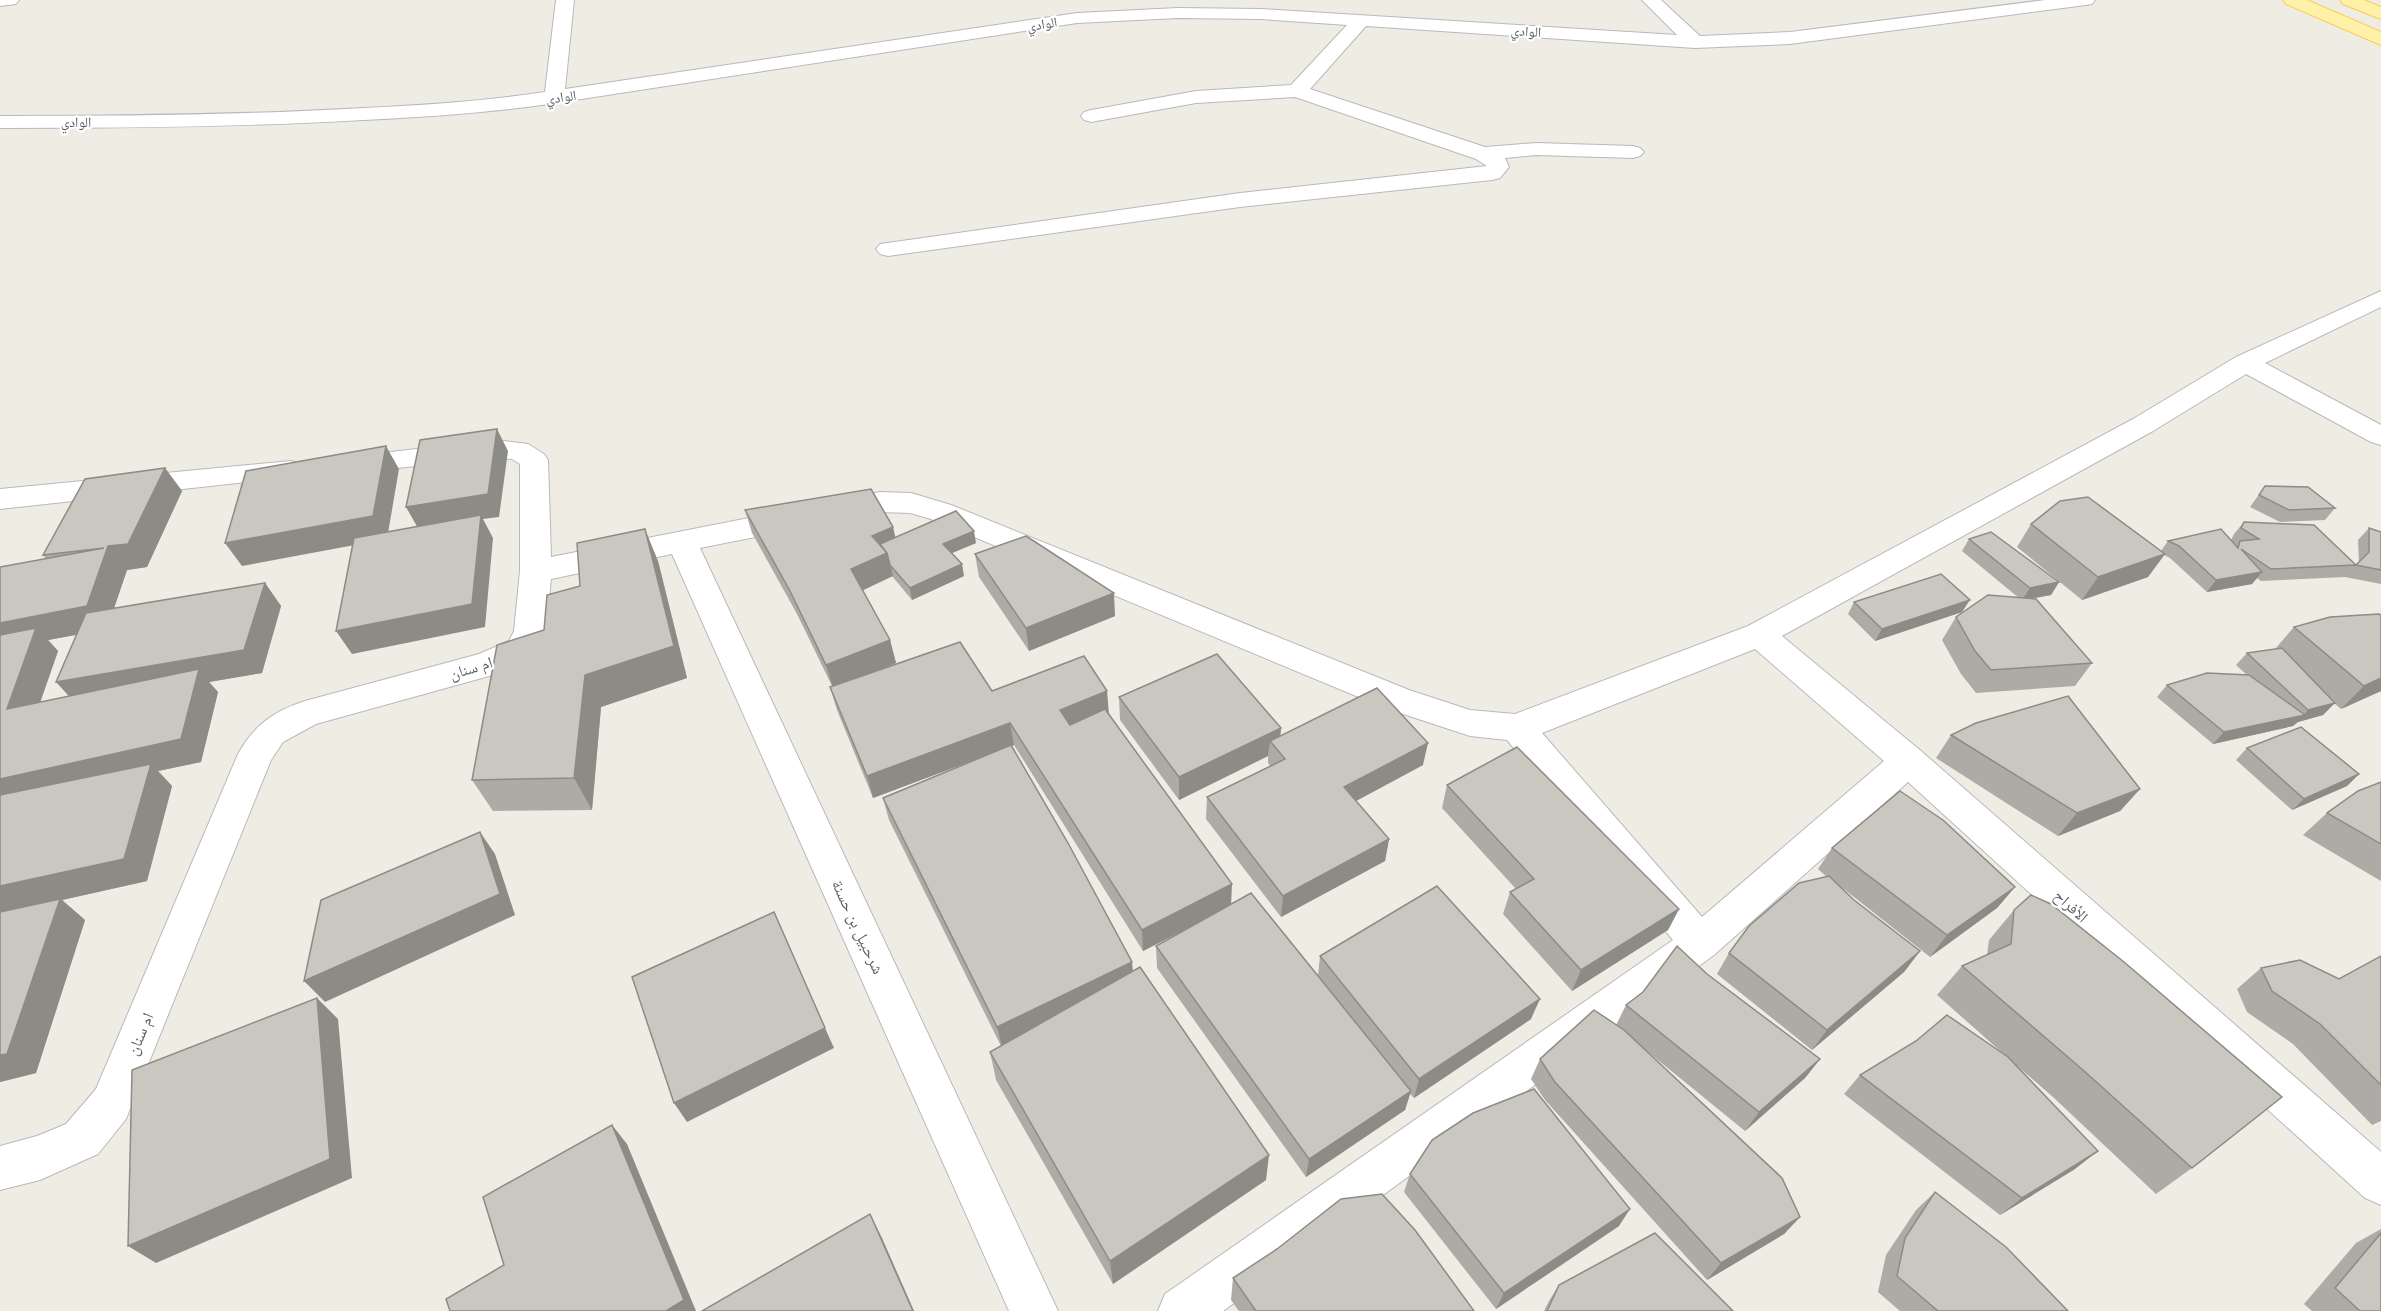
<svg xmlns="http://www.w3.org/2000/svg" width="2381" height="1311" font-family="Roboto,'Noto Naskh Arabic',sans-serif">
	<rect width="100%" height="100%" fill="#efece3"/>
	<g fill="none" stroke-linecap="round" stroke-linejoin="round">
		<g stroke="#b6b9be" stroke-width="2">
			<g id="minor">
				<polygon points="0,0 19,0 16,4 0,6"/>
				<path d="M 556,0 L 574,0 L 565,89 L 1077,13 L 1178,8 L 1261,9 L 1677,35 L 1642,0 L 1661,0 L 1700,36 L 1790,32 L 2045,0 L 2095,0 L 2092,4 L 2086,5 L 1790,44 L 1695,48 L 1366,26 L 1310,89 L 1485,147 L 1536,143 L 1633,146 L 1640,148 L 1644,152 L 1640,156 L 1633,158 L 1536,155 L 1505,158 L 1509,167 L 1500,178 L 1492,180 L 1240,207 L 888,256 L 880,254 L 876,249 L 880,244 L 1240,193 L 1487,166 L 1476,159 L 1295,97 L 1196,103 L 1091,122 L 1084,120 L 1081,116 L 1084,112 L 1091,110 L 1196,91 L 1291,85 L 1347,25 L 1261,19 L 1178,18 L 1077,23 L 562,102 L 554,105 L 549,104 C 487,113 426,117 364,120 C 242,127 121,128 0,128 L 0,116 C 121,116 242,115 364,108 C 425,105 485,101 545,92 Z"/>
				<path d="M 2381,291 L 2381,307 L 2265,363 L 2381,425 L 2381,445 L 2371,442 L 2246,374 L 2153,431 L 1782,636 L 1921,751 L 2381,1152 L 2381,1205 L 2365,1198 L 1908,782 L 1714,955 L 1223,1311 L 1158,1311 L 1165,1294 L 1673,940 L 1507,740 L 1470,736 L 1385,708 L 931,519 L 910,513 L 880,512 L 700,548 L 1058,1311 L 1009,1311 L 672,554 L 551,579 L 546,631 L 533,657 L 500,673 L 316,724 L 283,742 L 271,760 L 126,1119 L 98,1154 L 40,1180 L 0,1190 L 0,1146 L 37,1136 L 66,1124 L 96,1089 L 238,754 C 254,725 274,711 305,701 L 479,654 L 509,641 L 514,631 L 520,571 L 520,464 L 512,459 L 495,458 L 348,473 L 338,470 L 334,464 L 338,458 L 495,440 L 528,444 L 544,454 L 548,460 L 551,557 L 880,492 L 911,493 L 951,505 L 1409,690 L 1470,710 L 1515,714 L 1748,626 L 2133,419 L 2236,357 ZM 1755,649 L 1884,761 L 1702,917 L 1542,733 Z"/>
				<polygon points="291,461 301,464 305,470 301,476 0,509 0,489"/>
			</g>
		</g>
		<g stroke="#f7cc54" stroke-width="2">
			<g id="primary">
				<polygon points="2283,0 2307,0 2381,32 2381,45 2286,4"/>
				<polygon points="2340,0 2364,0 2381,7 2381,19 2343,4"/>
			</g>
		</g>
		<use href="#minor" fill="#fff" fill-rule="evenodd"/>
		<use href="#primary" fill="#fff2a8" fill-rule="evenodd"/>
	</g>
	<g fill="#aeaaa5" fill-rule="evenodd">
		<path d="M 165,468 L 182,491 L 147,567 L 127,570 L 114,608 L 265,583 L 281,606 L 262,673 L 209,682 L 218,692 L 201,762 L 158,771 L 172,786 L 147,881 L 62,900 L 85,920 L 36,1073 L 0,1082 L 46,559 L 43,555 ZM 76,635 L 69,696 L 40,702 L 58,651 L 48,640 Z"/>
		<polygon points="2265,486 2335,508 2325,520 2280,522 2250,507"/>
		<polygon points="745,510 893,527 895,538 976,543 952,553 964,576 912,600 892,576 863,590 890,640 896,663 867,675 992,691 1109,714 1231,904 1318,975 1320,956 1531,1019 1414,1098 1410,1094 1405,1110 1306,1177 1157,968 1156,946 1197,923 1143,951 1014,745 1011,746 1133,971 1266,1180 1113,1284 996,1080 990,1052 1001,1046 889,820 883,798 966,763 873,798 837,710 830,687 832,686 797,614 752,533"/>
		<polygon points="2244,522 2356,565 2359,563 2358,540 2369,528 2381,532 2381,584 2345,577 2261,581 2257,578 2252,584 2207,592 2170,558 2164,555 2148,577 2082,600 2017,547 2031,524 2161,551 2168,541 2231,540 2234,534"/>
		<polygon points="1969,539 2059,582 2051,595 2031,599 2092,663 2075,686 1976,693 1961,674 1942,640 1956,617 2019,598 1962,551"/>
		<polygon points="975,554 1115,616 1029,651 979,577"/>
		<polygon points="658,561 687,678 601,707 592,810 493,811 472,780 580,586"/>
		<polygon points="1854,602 1962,612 1875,641 1848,614"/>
		<polygon points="2294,627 2381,691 2341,709 2334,703 2323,715 2298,722 2293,726 2213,744 2157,697 2167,685 2247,675 2236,665 2247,653 2275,649"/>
		<polygon points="1119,697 1281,728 1280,736 1423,765 1356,801 1389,839 1385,861 1281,917 1206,819 1207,797 1270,766 1268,763 1268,756 1179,800 1120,720"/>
		<polygon points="1951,735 2140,789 2120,811 2058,836 1936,758"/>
		<polygon points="2247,748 2359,774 2347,786 2292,810 2236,760"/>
		<polygon points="2381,782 2381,881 2303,835 2327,813"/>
		<polygon points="1447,785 1679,909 1668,930 1572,991 1503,914 1510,892 1516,889 1442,808"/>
		<polygon points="1832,848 2015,887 1997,908 1930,957 1840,886 1854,900 1920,951 1904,972 1812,1050 1717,974 1729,953 1827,877 1818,869"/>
		<polygon points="2014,910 2192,1168 2156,1194 2053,1097 2008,1058 2075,1169 2000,1215 1844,1094 1860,1075 2007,1057 1937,995 1962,966 1987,955 1989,940"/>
		<polygon points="2381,956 2381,1121 2372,1125 2293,1044 2247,1012 2237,989 2261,968 2339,979"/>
		<polygon points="1707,974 1820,1059 1805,1078 1745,1131 1637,1043 1800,1217 1784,1234 1707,1280 1545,1100 1531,1079 1540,1059 1616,1025 1626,1005"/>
		<polygon points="1410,1174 1619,1226 1496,1309 1404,1192"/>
		<polygon points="1935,1192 2068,1311 1900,1311 1878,1292 1886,1255 1916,1210"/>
		<polygon points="2381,1229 2381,1311 2312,1311 2304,1304 2356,1243"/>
		<polygon points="1233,1278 1474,1311 1239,1311 1231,1300"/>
		<polygon points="1559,1285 1733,1311 1544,1311 1549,1301"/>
	</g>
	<g fill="#8d8b86">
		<polygon points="497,429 508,451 499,517 483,519 493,538 485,627 352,654 336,631 419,530 406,507"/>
		<polygon points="386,446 399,469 387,539 242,566 225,543"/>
		<polygon points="165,468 182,491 147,567 127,570 107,629 48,640 58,651 30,732 7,709 0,650 0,623 108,546"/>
		<polygon points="893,527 898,550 888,554 893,576 857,593 851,569 872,536"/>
		<polygon points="645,529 658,561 687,678 601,707 592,810 574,778 585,675"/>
		<polygon points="974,531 976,543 945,556 943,544"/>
		<polygon points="2165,554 2148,577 2082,600 2098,577"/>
		<polygon points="962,564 964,576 912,600 910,588"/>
		<polygon points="2262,572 2252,584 2207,592 2216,580"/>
		<polygon points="2059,582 2051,595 2022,600 2030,588"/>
		<polygon points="265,583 281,606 262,673 209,682 218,692 201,762 158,771 172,786 147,881 62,900 85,920 36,1073 0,1082 0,779 77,705 56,682"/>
		<polygon points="1114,593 1115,616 1029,651 1026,628"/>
		<polygon points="1970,600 1962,612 1875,641 1882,629"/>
		<polygon points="890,640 896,663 833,688 826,665"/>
		<polygon points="2381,678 2381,691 2341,709 2364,686"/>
		<polygon points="1107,691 1109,714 1063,733 1060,710"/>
		<polygon points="2335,703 2323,715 2298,722 2293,726 2213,744 2224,732 2304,715 2308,710"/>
		<polygon points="1010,723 1014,745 873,798 867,776"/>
		<polygon points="1281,728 1279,751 1270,741 1268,756 1179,800 1179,777"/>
		<polygon points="1428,743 1423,765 1341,809 1344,787"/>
		<polygon points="2359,774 2347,786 2292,810 2304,799"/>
		<polygon points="2140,789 2120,811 2058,836 2077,813"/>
		<polygon points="480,832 495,854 515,915 325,1002 304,981"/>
		<polygon points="1389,839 1385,861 1281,917 1283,896"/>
		<polygon points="1232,884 1231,906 1143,951 1142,930"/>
		<polygon points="2015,887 1997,908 1930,957 1947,935"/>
		<polygon points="1679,909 1668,930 1572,991 1581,970"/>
		<polygon points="1920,951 1904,972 1812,1050 1827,1030"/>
		<polygon points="1132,962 1134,983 1002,1047 997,1027"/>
		<polygon points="317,998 338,1019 352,1178 156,1263 128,1246"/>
		<polygon points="1540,999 1531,1019 1414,1098 1419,1079"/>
		<polygon points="825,1028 834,1048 687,1122 674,1103"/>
		<polygon points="1820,1059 1805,1078 1745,1131 1759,1112"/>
		<polygon points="1411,1091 1405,1110 1306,1177 1309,1159"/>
		<polygon points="612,1125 627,1144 696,1311 666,1311"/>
		<polygon points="2098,1151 2075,1169 2000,1215 2022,1198"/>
		<polygon points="1269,1155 1266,1180 1113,1284 1110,1261"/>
		<polygon points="1630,1209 1619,1226 1496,1309 1504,1293"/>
		<polygon points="870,1214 882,1238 914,1311 913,1311"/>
		<polygon points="1800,1217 1784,1234 1707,1280 1721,1263"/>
	</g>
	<g fill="#cac6c0" stroke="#8d8b86" stroke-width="1.5">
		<polygon points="497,429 488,494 406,507 420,440"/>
		<polygon points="386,446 373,516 225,543 246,471"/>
		<polygon points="165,468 128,544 108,546 87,606 0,623 0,567 104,548 43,555 85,479"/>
		<polygon points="2265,486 2308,487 2335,508 2289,510 2259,495"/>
		<polygon points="871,489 893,527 872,536 887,553 851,569 890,640 826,665 790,591 745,510"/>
		<polygon points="2088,497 2165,554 2098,577 2031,524 2060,501"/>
		<polygon points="956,511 974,531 943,544 962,564 910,588 890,565 887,553 880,544"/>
		<polygon points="481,515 472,604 336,631 354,538"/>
		<polygon points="2244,522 2314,525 2356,565 2271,569 2241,549 2262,572 2216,580 2179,546 2168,541 2221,529 2238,548 2240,541 2259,539 2241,528"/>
		<polygon points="2369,528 2381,532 2381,570 2356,565 2369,552"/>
		<polygon points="645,529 674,646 585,675 574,778 472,780 497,645 544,630 547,595 580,586 577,543"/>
		<polygon points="1991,532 2059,582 2030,588 1969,539"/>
		<polygon points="1026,536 1114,593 1026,628 975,554"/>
		<polygon points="1941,574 1970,600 1882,629 1854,602"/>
		<polygon points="265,583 244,650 56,682 86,613"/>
		<polygon points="1988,595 2036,599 2092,663 1991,670 1975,651 1956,617"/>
		<polygon points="2379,614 2381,615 2381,678 2364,686 2294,627 2330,617"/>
		<polygon points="36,628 7,709 199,669 181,739 0,779 0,635"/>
		<polygon points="960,642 992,691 1084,656 1107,691 1060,710 1070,725 1105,709 1232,884 1142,930 1010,723 867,776 830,687"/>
		<polygon points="2282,648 2335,703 2308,710 2247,653"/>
		<polygon points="1217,654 1281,728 1179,777 1119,697"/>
		<polygon points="2207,673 2249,675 2305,715 2224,732 2167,685"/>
		<polygon points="1377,688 1428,743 1344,787 1389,839 1283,896 1207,797 1285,759 1270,741"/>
		<polygon points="2068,696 2140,789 2077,813 1951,735 1976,723"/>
		<polygon points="2301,727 2359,774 2304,799 2247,748"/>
		<polygon points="1011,745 1068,843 1132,962 997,1027 883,798"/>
		<polygon points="1517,747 1679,909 1581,970 1510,892 1534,879 1447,785"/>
		<polygon points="151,764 124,859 0,886 0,795"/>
		<polygon points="2381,782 2381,844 2327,813 2358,791"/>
		<polygon points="1900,791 1943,820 2015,887 1947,935 1832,848"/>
		<polygon points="480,832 500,894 304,981 321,900"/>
		<polygon points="1829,876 1854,900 1920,951 1827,1030 1729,953 1749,926 1799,883"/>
		<polygon points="1437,886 1540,999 1419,1079 1320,956"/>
		<polygon points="1251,893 1411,1091 1309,1159 1156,946"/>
		<polygon points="2031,895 2051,904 2124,962 2282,1097 2192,1168 2083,1070 1962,966 2011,944 2014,910"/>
		<polygon points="60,899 7,1054 0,1055 0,912"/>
		<polygon points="774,912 825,1028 674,1103 632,977"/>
		<polygon points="1677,946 1707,974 1820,1059 1759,1112 1626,1005 1643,992"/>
		<polygon points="2381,956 2381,1085 2320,1024 2272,991 2261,968 2300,960 2339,979"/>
		<polygon points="1140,967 1269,1155 1110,1261 990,1052"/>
		<polygon points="317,998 330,1159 128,1246 132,1070"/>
		<polygon points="1594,1010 1624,1030 1782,1178 1800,1217 1721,1263 1554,1081 1540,1059"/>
		<polygon points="1947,1015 2008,1057 2098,1151 2022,1198 1860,1075 1916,1041"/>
		<polygon points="1534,1089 1630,1209 1504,1293 1410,1174 1432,1140 1473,1113"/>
		<polygon points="612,1125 684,1300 666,1311 450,1311 446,1299 504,1265 483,1197"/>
		<polygon points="1935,1192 2006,1247 2068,1311 1938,1311 1897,1276 1905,1238"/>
		<polygon points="1382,1194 1415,1230 1474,1311 1256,1311 1233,1278 1277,1249 1341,1199"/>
		<polygon points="870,1214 913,1311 702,1311"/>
		<polygon points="1655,1233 1733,1311 1547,1311 1559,1285"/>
		<polygon points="2381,1233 2381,1311 2360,1311 2335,1288"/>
	</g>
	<g text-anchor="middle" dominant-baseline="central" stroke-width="4.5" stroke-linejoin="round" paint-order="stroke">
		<g font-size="14" fill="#5b5f65" stroke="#fff">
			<text transform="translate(1042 24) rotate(-9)">الوادي</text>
			<text transform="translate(1526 31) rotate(4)">الوادي</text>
			<text transform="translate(561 97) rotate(-8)">الوادي</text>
			<text x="76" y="122">الوادي</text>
		</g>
		<g font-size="16" fill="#5b5f65" stroke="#fff">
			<text transform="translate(471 668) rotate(-17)">ام سنان</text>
			<text transform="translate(2071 906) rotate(42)">الأفراح</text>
			<text transform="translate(858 927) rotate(65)">شرحبيل بن حسنة</text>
			<text transform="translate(140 1034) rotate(-67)">ام سنان</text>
		</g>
	</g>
</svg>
